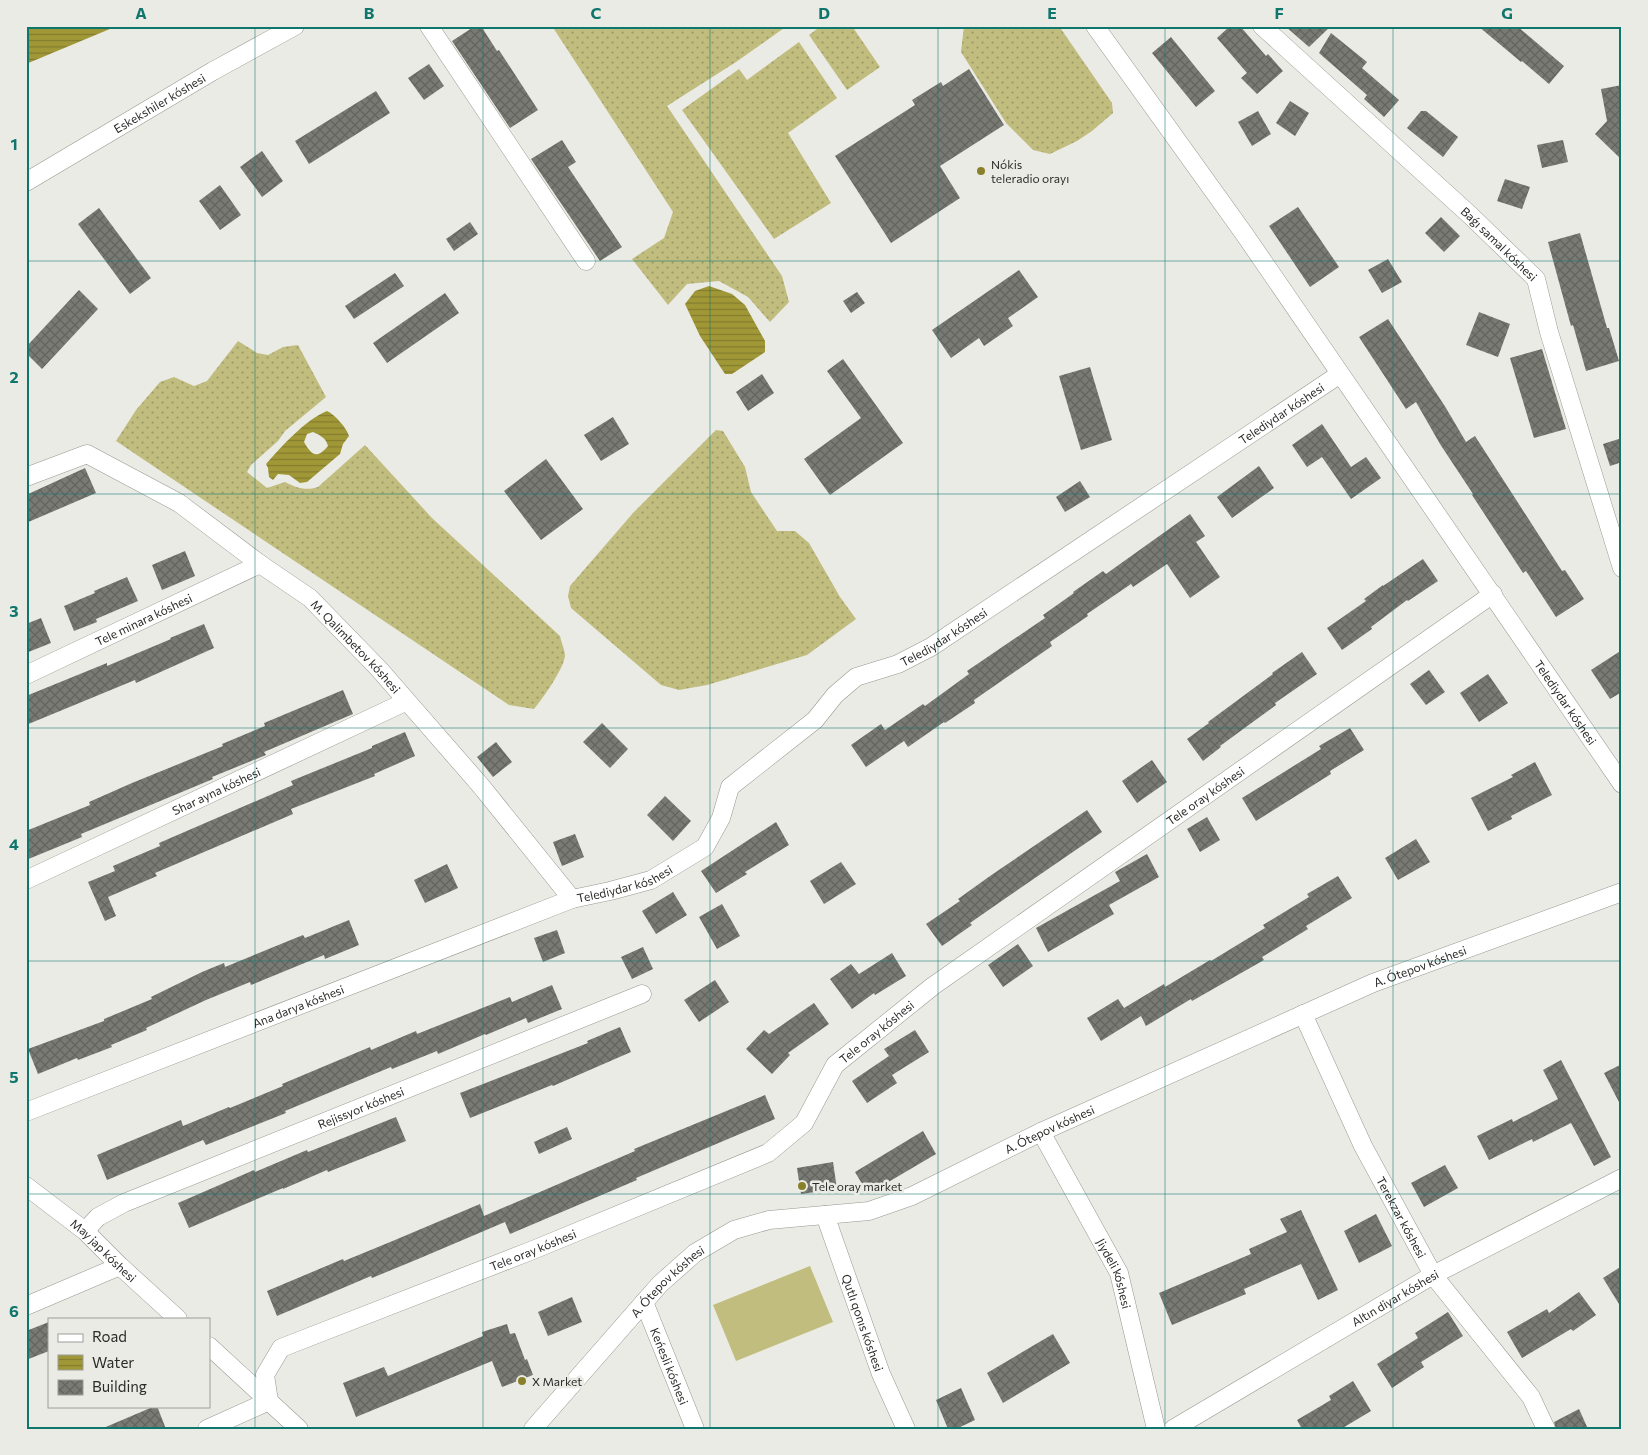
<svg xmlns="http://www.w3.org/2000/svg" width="1648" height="1455" font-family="Commissioner,sans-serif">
	<defs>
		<pattern id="grass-dots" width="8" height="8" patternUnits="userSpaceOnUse" patternTransform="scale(1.25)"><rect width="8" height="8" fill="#c1bd7f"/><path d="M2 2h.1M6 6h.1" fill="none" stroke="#9d9a68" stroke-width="1.8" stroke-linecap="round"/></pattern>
		<pattern id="water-rules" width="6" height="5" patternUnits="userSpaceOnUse" patternTransform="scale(1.25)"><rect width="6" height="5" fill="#a09836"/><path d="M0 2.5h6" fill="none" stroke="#837c2e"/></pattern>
		<pattern id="building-cross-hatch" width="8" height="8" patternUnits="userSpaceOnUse" patternTransform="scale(1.25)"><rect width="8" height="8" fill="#7a7a74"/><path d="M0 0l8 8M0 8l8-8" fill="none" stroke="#64645f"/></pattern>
	</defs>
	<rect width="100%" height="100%" fill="#ebebe5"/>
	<g fill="url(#grass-dots)">
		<polygon points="552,26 787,26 736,62 667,106 782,276 789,302 770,322 748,297 719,281 687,284 668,305 632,259 664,238 673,212"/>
		<polygon points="821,26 852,26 880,67 847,90 809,35"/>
		<polygon points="964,26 1059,26 1112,103 1113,113 1092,131 1077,141 1050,154 1033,150 1006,123 961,52"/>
		<polygon points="799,42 837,98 788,133 831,203 774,239 682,110 739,69 747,80"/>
		<path d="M 238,341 L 257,353 L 268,355 L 283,347 L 298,345 L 326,397 L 285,431 L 278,441 L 251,465 L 247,472 L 267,488 L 285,482 C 297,488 305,491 318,487 L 365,445 L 432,518 L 560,636 C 561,642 565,650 565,656 C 563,670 543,698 534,709 L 509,705 L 116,441 L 136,410 L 160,382 L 174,377 L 194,386 L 207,381 Z"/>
		<polygon points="716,430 723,431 745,467 751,492 777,531 795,531 809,543 840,597 856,619 807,655 707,685 679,690 661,685 571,608 568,596 570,586 633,513"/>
	</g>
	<polygon fill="#c1bd7f" points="810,1266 833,1322 736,1361 713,1305"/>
	<g fill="url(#water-rules)" fill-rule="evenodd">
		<polygon points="26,26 117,26 26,64"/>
		<polygon points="709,286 732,294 745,305 765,341 765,352 732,374 725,374 700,336 685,304 695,291"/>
		<path d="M 327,411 C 334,414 347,428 349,436 L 343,444 L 340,454 L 307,482 L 300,483 L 289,475 L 278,474 L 273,480 L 269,477 L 268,468 L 266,464 C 281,447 306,419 327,411 ZM 313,432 C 320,435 326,438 328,446 C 317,459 312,456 304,442 L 307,434 Z"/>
	</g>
	<g fill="url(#building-cross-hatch)">
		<polygon points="475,26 481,26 497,51 499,50 538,110 510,128 452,41"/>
		<polygon points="1230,26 1240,26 1266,56 1268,54 1283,71 1257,94 1241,78 1247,73 1217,38"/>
		<polygon points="1285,26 1331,26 1309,47"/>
		<polygon points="1478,26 1517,26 1564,66 1549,84 1522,61 1521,62"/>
		<polygon points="1331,33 1367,62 1362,68 1399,100 1384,117 1364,99 1367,95 1319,53"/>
		<polygon points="1171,37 1215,91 1196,107 1152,53"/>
		<polygon points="429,64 444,86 424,100 408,78"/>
		<polygon points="969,69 1004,125 940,166 960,198 891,243 835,156 915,105 912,100 941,82 943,86"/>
		<polygon points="1622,85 1622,160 1595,134 1607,121 1601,89"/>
		<polygon points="376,91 390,113 309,164 295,141"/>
		<polygon points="1290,101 1309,113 1295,136 1276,123"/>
		<polygon points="1258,111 1271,134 1252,146 1238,122"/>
		<polygon points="1421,111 1426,111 1458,137 1443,157 1407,128"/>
		<polygon points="562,140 576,162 568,167 622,247 600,261 531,159"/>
		<polygon points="1563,140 1568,162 1542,168 1537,145"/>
		<polygon points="262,151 283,181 262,197 240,167"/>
		<polygon points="1505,179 1530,187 1522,209 1497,201"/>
		<polygon points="220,185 241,215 220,230 199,201"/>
		<polygon points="1298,207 1339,267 1310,287 1269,226"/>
		<polygon points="99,208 151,278 130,294 78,224"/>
		<polygon points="1441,217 1460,236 1444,252 1425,233"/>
		<polygon points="470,222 478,234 454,251 446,239"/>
		<polygon points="1580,233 1607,328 1609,328 1619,361 1586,371 1573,325 1571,326 1548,242"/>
		<polygon points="1388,259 1402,282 1382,293 1368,270"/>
		<polygon points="1019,270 1038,297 1008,318 1013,326 984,346 979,338 951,358 932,330"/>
		<polygon points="395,273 404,286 354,319 345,306"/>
		<polygon points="79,290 98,309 42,369 26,353 26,347"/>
		<polygon points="857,292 865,303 851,313 843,301"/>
		<polygon points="445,293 459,313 387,363 373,343"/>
		<polygon points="1479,312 1510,324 1498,357 1466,345"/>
		<polygon points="1388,319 1446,408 1466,442 1475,436 1562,571 1565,570 1584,599 1556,617 1526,571 1523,573 1472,495 1473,494 1440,444 1416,402 1406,409 1359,337"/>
		<polygon points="1542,349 1566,429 1534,438 1510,358"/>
		<polygon points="843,359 903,443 830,495 804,459 861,418 827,371"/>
		<polygon points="1090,367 1112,440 1081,450 1059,376"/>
		<polygon points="762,374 774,393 748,411 736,392"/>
		<polygon points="613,417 629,444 601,461 584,435"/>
		<polygon points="1322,424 1351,467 1366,457 1381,478 1351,499 1322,457 1307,467 1292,445"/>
		<polygon points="1622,438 1622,462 1610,466 1603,444"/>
		<polygon points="546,459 583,509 541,540 504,491"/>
		<polygon points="1259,466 1274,488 1232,518 1217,497"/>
		<polygon points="85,468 96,493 26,523 26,495"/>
		<polygon points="1080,481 1090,497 1065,512 1056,497"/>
		<polygon points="1190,514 1205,536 1196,542 1220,577 1190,598 1167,564 1133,587 1131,584 1087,614 1088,616 1050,642 1052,646 974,700 975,703 945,723 944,722 908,747 904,741 866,767 851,745 881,724 885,730 923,704 925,706 969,674 967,671 1045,618 1043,615 1074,593 1073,592 1103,571 1106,574"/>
		<polygon points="185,551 195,576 162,590 152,565"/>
		<polygon points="1423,559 1438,581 1408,601 1407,600 1371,627 1372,629 1342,650 1327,628 1366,601 1364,599 1383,585 1383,586"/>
		<polygon points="127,577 138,601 96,619 97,622 74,631 64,606 95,593 94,591"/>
		<polygon points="41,618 51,643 26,653 26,624"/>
		<polygon points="204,624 214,648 136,683 135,680 26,725 26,696 107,663 107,666 171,639 170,638"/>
		<polygon points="1622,650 1622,692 1610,699 1591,670"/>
		<polygon points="1302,652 1317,674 1275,703 1276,705 1220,746 1221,747 1203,761 1187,739 1209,723 1208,722 1273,674 1272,673"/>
		<polygon points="1429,670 1445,692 1426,705 1410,684"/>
		<polygon points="1488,674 1508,703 1479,722 1460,693"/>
		<polygon points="343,690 353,714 264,752 266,755 212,777 213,779 81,834 82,837 26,860 26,831 90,805 89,802 132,783 223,746 222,744 265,726 264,723"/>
		<polygon points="602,723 628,749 610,768 583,742"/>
		<polygon points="1350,728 1364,750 1330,771 1331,774 1256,821 1242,798 1321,749 1319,746"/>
		<polygon points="405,732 415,756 374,774 375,776 291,809 293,814 155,873 157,876 108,897 116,916 105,921 88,882 115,871 113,866 160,846 159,843 293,785 291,781 372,748 372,746"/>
		<polygon points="496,742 512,762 493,777 477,757"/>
		<polygon points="1152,760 1167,782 1137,803 1122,781"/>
		<polygon points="1535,762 1552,795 1511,816 1512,819 1488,831 1471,798 1513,777 1511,775"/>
		<polygon points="665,796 691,821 673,841 647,815"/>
		<polygon points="1087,810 1102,832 1003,900 970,923 972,925 942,946 926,924 960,901 958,899 990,876"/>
		<polygon points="1207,817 1220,840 1200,852 1187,829"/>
		<polygon points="776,822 789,845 745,872 747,874 716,893 701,871"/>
		<polygon points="575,834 584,857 562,866 553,842"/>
		<polygon points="1416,839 1430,862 1398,880 1385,858"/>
		<polygon points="1147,854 1159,877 1109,905 1114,914 1048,952 1036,928 1120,881 1115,872"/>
		<polygon points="841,862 856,884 824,904 810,881"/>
		<polygon points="447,864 458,888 425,903 414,880"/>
		<polygon points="1338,876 1352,898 1306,926 1308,929 1262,957 1264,960 1192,1001 1191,999 1146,1026 1141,1016 1101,1041 1087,1018 1118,999 1124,1008 1164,984 1165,987 1210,960 1211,961 1265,928 1263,925 1309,897 1307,894"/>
		<polygon points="673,892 687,915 656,934 642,911"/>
		<polygon points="722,904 740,936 717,949 699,917"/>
		<polygon points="349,920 359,945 325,959 324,955 251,985 250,982 206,1000 146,1028 147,1030 111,1045 112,1047 78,1060 77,1058 38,1074 28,1049 104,1021 104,1019 152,999 151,997 202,972 224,963 225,967 303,935 305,938"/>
		<polygon points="557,930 565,953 543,962 534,938"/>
		<polygon points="1018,944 1033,966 1003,987 988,965"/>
		<polygon points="643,947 653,969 632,979 621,957"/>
		<polygon points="892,953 906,976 875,995 874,993 852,1009 830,979 851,964 859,974"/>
		<polygon points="715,980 729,1002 699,1022 684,1000"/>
		<polygon points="552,985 562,1009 528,1023 526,1018 486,1035 485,1034 438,1054 437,1051 392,1069 391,1067 285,1111 286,1113 206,1145 203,1140 107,1180 97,1155 181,1120 183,1126 229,1107 230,1108 283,1086 282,1084 370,1047 371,1050 416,1031 417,1034 510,997 512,1002"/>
		<polygon points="814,1003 829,1024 788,1053 790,1055 772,1074 746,1049 764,1030 769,1034"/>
		<polygon points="620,1027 631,1052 553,1086 552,1085 470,1118 460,1093 588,1043 587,1041"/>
		<polygon points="915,1030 929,1052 892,1075 897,1083 867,1103 852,1081 889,1056 884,1049"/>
		<polygon points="1561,1060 1611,1157 1594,1166 1571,1123 1533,1142 1532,1139 1489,1160 1477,1136 1512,1119 1513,1122 1558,1099 1543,1070"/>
		<polygon points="1622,1064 1622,1108 1604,1073"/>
		<polygon points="765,1095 775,1119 636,1178 637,1180 510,1234 505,1222 418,1259 372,1278 371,1276 277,1316 267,1291 343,1259 344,1261 395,1240 480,1204 484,1216 635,1151 634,1149"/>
		<polygon points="396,1117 406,1141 328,1172 327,1170 283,1189 283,1188 189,1228 178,1203 254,1170 255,1172 307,1150 308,1152"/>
		<polygon points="567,1127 572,1139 539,1154 534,1142"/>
		<polygon points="923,1131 936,1154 868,1194 855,1172"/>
		<polygon points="833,1162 837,1189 801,1194 797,1168"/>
		<polygon points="1445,1165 1458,1188 1424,1207 1411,1183"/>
		<polygon points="1301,1210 1338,1290 1318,1300 1301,1264 1244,1289 1246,1294 1172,1325 1159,1293 1251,1254 1249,1249 1287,1232 1280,1219"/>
		<polygon points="1376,1214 1392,1246 1359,1263 1344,1231"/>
		<polygon points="1622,1266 1622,1309 1603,1278"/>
		<polygon points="1579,1292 1596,1315 1573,1331 1571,1329 1522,1358 1507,1332 1547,1309 1549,1313"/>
		<polygon points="572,1297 582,1322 548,1336 538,1312"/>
		<polygon points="1448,1312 1463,1336 1421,1362 1424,1367 1392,1388 1377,1364 1418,1338 1415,1333"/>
		<polygon points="49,1322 49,1351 26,1360 26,1331"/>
		<polygon points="507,1324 510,1334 515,1333 525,1360 527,1359 533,1375 502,1387 492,1361 356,1417 343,1383 384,1367 388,1376 483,1336 482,1332"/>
		<polygon points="1053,1334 1070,1363 1003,1403 987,1373"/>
		<polygon points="1353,1381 1371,1411 1341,1429 1302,1429 1297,1420 1331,1400 1329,1396"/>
		<polygon points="961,1388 975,1420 956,1429 948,1429 936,1400"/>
		<polygon points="155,1406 157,1406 166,1429 101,1429"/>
		<polygon points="1579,1409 1588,1429 1556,1429 1554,1422"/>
	</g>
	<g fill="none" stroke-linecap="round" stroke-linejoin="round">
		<g stroke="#989892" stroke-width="19">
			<g id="minor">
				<polyline points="429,26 586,261"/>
				<path id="s1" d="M 1095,26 L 1245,235 L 1622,784"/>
				<path id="s2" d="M 1262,26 L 1471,216 L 1536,279 L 1549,332 L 1622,568"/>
				<path id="s3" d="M 26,182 L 213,71 L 295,26"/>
				<path id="s4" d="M 26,477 L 87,454 L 179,503 L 260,564 L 310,598 L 379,669 L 481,786 L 572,899"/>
				<path id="s5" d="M 26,675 L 260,564"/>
				<path id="s6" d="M 26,880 L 405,702"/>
				<path id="s7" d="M 1303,1014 L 1363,1146 L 1433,1275 L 1531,1397 L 1546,1429"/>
				<path id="s8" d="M 26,1112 L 572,899 L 610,891 L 651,880 L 705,847 L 721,818 L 730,787 L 815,720 L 835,695 L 856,677 L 898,664 L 931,647 L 1340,374"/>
				<path id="s9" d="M 1041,1132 L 1119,1273 L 1156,1429"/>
				<path id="s10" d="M 26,1186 L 85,1231 L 120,1266 L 178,1319"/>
				<path id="s11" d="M 825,1215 L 881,1374 L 906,1429"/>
				<path id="s12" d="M 85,1231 L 98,1217 L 124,1203 L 642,994"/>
				<path id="s13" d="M 644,1302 L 695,1429"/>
				<polyline points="26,1306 120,1266"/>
				<polyline points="209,1346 299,1429"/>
				<path id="s14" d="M 207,1429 L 269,1401 L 265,1375 L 281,1348 L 533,1250 L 768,1153 L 804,1123 L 835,1065 L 933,986 L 1493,594"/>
				<path id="s15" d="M 533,1429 L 660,1284 L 695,1253 L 734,1230 L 769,1220 L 869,1211 L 912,1196 L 1041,1132 L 1373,983 L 1622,892"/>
				<path id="s16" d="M 1173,1429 L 1433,1275 L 1622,1178"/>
			</g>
		</g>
		<use href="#minor" stroke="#fff" stroke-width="18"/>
	</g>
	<path fill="none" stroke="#0f766e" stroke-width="1" stroke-opacity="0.55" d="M 255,26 L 255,1429M 483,26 L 483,1429M 710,26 L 710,1429M 938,26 L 938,1429M 1165,26 L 1165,1429M 1393,26 L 1393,1429M 26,261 L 1622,261M 26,494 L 1622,494M 26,728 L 1622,728M 26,961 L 1622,961M 26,1194 L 1622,1194"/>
	<g fill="#898129" stroke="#ebebe5" stroke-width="2">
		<circle cx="981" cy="171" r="5"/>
		<circle cx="802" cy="1186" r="5"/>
		<circle cx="522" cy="1381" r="5"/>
	</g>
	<g text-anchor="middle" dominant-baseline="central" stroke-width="5" stroke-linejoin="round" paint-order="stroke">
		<g font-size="12" fill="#2b2b29" stroke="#ebebe5">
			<text stroke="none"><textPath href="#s3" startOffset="155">Eskekshiler kóshesi</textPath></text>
			<text stroke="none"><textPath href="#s2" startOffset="322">Baǵı samal kóshesi</textPath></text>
			<text stroke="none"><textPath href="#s8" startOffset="1466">Telediydar kóshesi</textPath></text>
			<text stroke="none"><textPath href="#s5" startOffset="130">Tele minara kóshesi</textPath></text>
			<text stroke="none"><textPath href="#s8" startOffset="1061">Telediydar kóshesi</textPath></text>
			<text stroke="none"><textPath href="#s4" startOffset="398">M. Qalimbetov kóshesi</textPath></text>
			<text stroke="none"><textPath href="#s1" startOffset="824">Telediydar kóshesi</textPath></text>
			<text stroke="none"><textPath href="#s6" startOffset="210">Shar ayna kóshesi</textPath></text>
			<text stroke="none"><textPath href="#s14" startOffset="1221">Tele oray kóshesi</textPath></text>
			<text stroke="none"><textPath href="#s8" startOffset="641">Telediydar kóshesi</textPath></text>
			<text stroke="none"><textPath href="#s15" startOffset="1025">A. Ótepov kóshesi</textPath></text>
			<text stroke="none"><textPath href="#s8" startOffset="292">Ana darya kóshesi</textPath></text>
			<text stroke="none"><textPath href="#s14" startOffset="816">Tele oray kóshesi</textPath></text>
			<text stroke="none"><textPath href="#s12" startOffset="304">Rejissyor kóshesi</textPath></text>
			<text stroke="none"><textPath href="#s15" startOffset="620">A. Ótepov kóshesi</textPath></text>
			<text stroke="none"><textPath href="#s7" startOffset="226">Terekzar kóshesi</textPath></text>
			<text stroke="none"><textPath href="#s14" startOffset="396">Tele oray kóshesi</textPath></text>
			<text stroke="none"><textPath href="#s10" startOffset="101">May jap kóshesi</textPath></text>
			<text stroke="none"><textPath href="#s9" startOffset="160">Jiydeli kóshesi</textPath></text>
			<text stroke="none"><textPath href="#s15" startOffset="200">A. Ótepov kóshesi</textPath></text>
			<text stroke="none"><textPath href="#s16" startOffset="258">Altın diyar kóshesi</textPath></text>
			<text stroke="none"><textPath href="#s11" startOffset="114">Qutlı qonıs kóshesi</textPath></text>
			<text stroke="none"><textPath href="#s13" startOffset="69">Keńesli kóshesi</textPath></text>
		</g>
		<g font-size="12" fill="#2b2b29" stroke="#ebebe5" text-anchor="start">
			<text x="991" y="164">Nókis<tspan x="991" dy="14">teleradio orayı</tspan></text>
			<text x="812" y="1186">Tele oray market</text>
			<text x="532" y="1381">X Market</text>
		</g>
	</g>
	<rect width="1648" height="1455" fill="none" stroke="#ebebe5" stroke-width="55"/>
	<rect x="48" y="1318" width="162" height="90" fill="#ebebe5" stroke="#9e9e9a"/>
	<rect x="58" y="1334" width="25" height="8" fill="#ffffff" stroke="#9e9e9a"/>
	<text x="92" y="1342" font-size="15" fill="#2b2b29">Road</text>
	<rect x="58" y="1355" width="25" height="15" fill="url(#water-rules)" stroke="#9e9e9a"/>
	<text x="92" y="1368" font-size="15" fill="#2b2b29">Water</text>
	<rect x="58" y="1380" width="25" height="15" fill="url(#building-cross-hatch)" stroke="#9e9e9a"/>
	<text x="92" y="1392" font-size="15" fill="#2b2b29">Building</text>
	<rect x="28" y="28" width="1592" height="1400" fill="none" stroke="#0f766e" stroke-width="2"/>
	<g font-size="16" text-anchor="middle" font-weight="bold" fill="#0f766e">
		<text x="141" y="19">A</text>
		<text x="369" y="19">B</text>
		<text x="596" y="19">C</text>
		<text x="824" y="19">D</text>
		<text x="1052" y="19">E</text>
		<text x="1279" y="19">F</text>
		<text x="1507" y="19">G</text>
		<text x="14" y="150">1</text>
		<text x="14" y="383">2</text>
		<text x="14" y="617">3</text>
		<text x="14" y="850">4</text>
		<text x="14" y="1083">5</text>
		<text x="14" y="1317">6</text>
	</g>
</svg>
